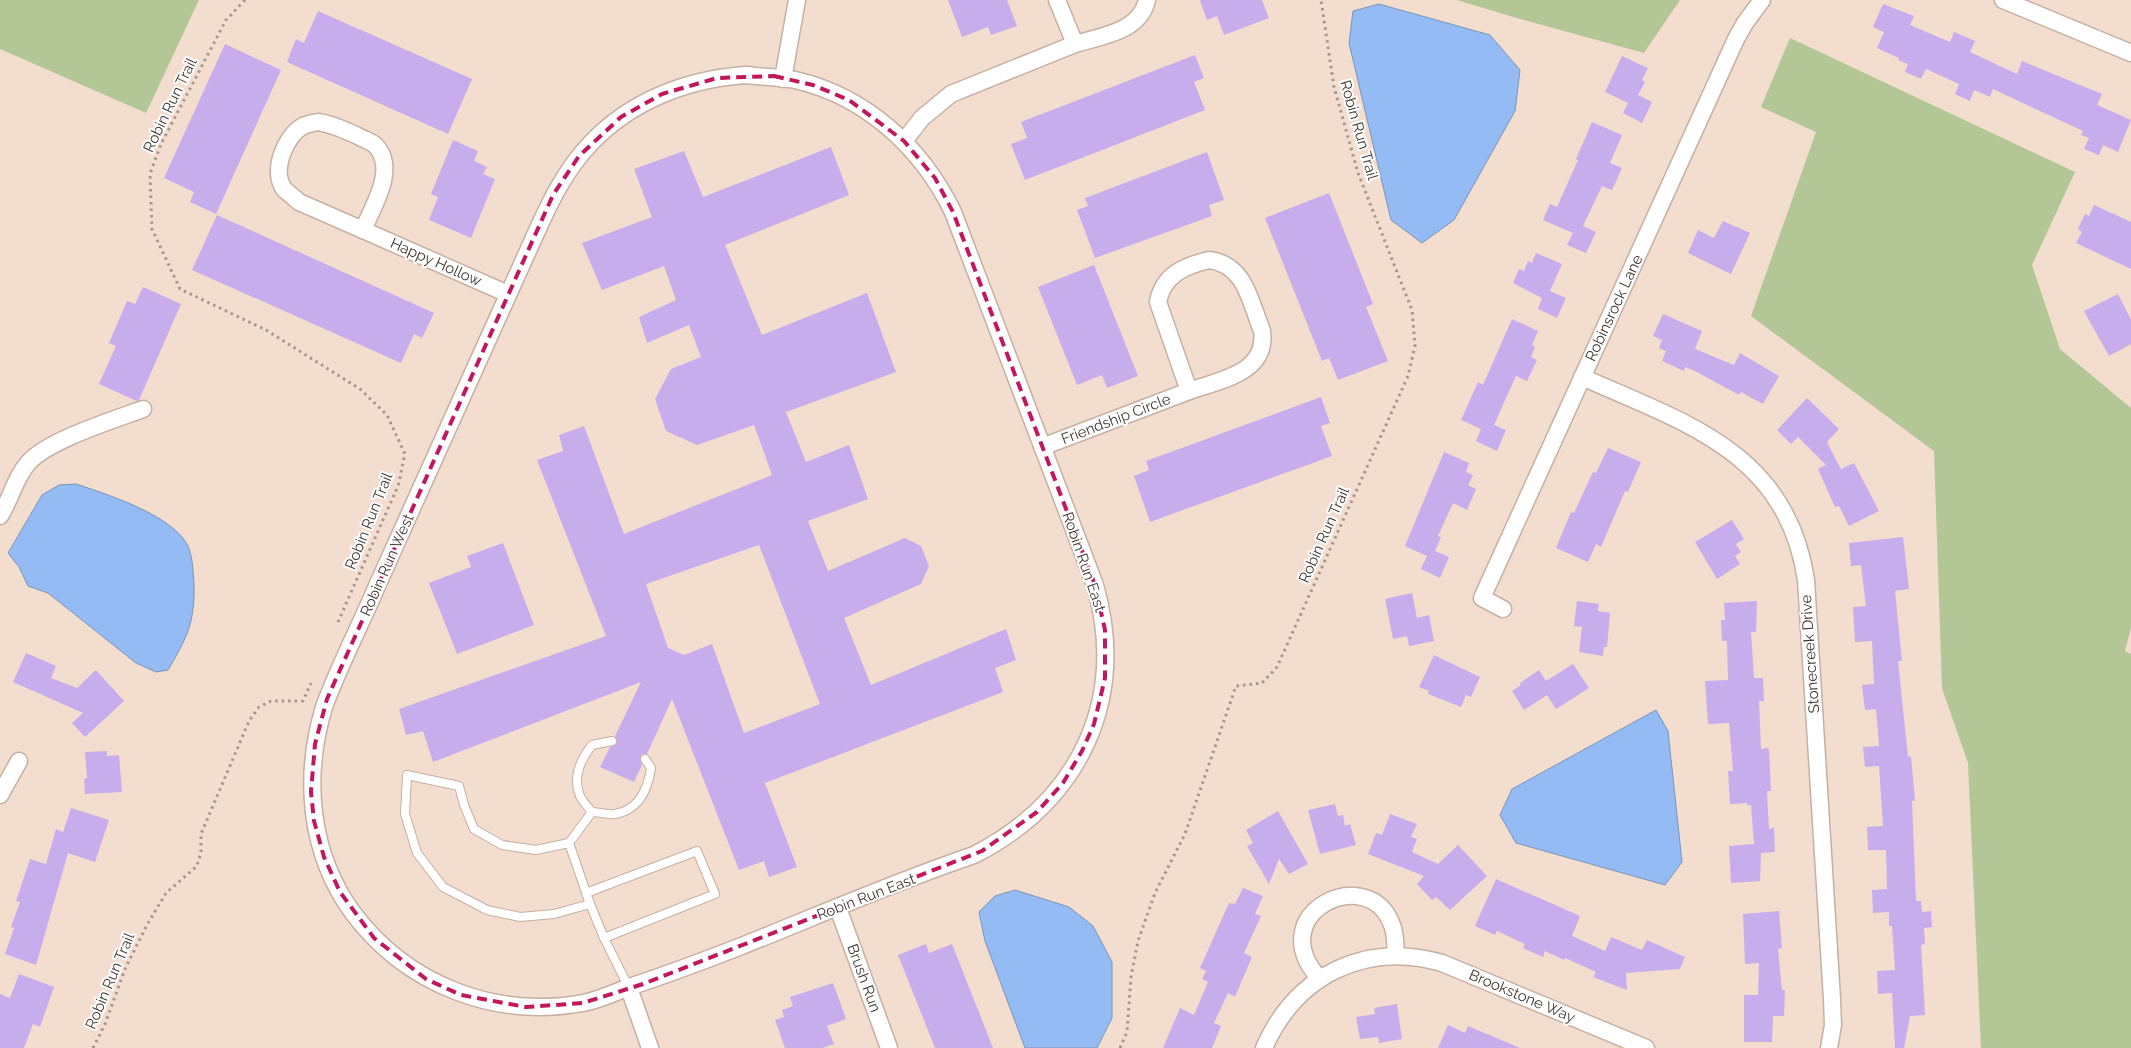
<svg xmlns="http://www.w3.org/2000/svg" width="2131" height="1048" font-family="Raleway,sans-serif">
	<rect width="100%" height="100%" fill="#f3ddcf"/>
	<g fill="#b3c796">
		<polygon points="0,0 199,0 146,113 0,49"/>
		<polygon points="1457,0 1680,0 1644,53 1520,19"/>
		<polygon points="1790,38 2075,172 2032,265 2060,349 2131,408 2131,628 2125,651 2131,654 2131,1048 1981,1048 1968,763 1942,688 1934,451 1751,316 1816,132 1761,107"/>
	</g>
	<g fill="#94bbf4" stroke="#7b94ba">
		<polygon points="1379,4 1490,35 1520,70 1515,111 1454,220 1422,243 1391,220 1349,43 1353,11"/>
		<path d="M 76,484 C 106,494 173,515 188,546 C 193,558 193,572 194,584 C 195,622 187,638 168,670 L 156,672 L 136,663 L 48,593 L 28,586 L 19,567 L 8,553 L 42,495 L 59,485 Z"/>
		<polygon points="1656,710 1668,731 1682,862 1665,885 1516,843 1500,815 1512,789"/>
		<polygon points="1015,890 1069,907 1093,926 1112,962 1112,1018 1097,1048 1025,1048 985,941 979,912 995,896"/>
	</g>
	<g fill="#c8adec" fill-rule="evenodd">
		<polygon points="948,0 1007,0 1017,26 991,35 988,27 962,37"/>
		<polygon points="1200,0 1262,0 1269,18 1224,35 1217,16 1207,20"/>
		<polygon points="1883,4 1914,16 1910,25 1950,42 1954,32 1975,41 1970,52 2017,74 2022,61 2102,94 2097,105 2131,120 2118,152 2103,145 2099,155 2084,149 2089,138 2081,135 2083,131 1993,89 1990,97 1974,90 1970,101 1955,94 1959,84 1926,69 1921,79 1905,72 1908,64 1898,60 1899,58 1877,48 1884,32 1873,27"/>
		<polygon points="318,11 472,79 448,134 287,62 296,39 304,43"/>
		<polygon points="225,44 281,70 216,214 190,202 194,192 164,178"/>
		<polygon points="1195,55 1204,78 1194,82 1205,110 1025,180 1011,144 1027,138 1021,122"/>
		<polygon points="1622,56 1648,68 1642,80 1645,82 1638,95 1652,102 1642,123 1623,113 1628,103 1605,92"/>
		<polygon points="1592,122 1622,135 1610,163 1622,168 1612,190 1602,186 1583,226 1596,232 1586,253 1567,245 1573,233 1543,220 1550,204 1557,207 1578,160 1576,159"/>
		<polygon points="453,140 478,151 474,161 487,167 483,174 495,179 471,238 429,220 438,197 431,194"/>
		<path d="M 831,147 L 849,195 L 725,245 L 762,335 L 867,293 L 896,372 L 786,412 L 806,462 L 849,445 L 868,499 L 808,521 L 828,571 L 905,538 L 921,546 L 929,566 L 921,584 L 844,618 L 871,685 L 1006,629 L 1016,660 L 995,668 L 1003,692 L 765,783 L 797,867 L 769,877 L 764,861 L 739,870 L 672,699 L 647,754 L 642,754 L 640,757 L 642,765 L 634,782 L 600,767 L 610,747 L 617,743 L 615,736 L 641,682 L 433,762 L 423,731 L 406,735 L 399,709 L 606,636 L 537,460 L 563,451 L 559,435 L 584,426 L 624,534 L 772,475 L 754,425 L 697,445 L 666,431 L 655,399 L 671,369 L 701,357 L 689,325 L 647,343 L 639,317 L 676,300 L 664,266 L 602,290 L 582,243 L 652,217 L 634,169 L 684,151 L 703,197 ZM 759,545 L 820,704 L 744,733 L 712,644 L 684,655 L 668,648 L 646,584 Z"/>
		<polygon points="1207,152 1224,200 1209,205 1212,216 1095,258 1077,210 1088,206 1085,198"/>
		<polygon points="1329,193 1373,304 1366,307 1388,361 1338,380 1329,358 1322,361 1265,218"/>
		<polygon points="2094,205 2131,222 2131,269 2076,243 2082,232 2078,229 2085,214 2089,216"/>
		<polygon points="217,215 434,313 422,338 414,334 401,363 192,270"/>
		<polygon points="1723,221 1750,233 1731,274 1688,253 1698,230 1714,238"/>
		<polygon points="1536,253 1562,264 1550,291 1566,298 1557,318 1538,309 1542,298 1513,283 1519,269 1524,271 1528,261 1532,263"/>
		<polygon points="1094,265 1138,376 1107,388 1102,375 1077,385 1038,287"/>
		<polygon points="143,287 181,304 139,400 137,401 99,384 116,346 109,343 127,301 135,304"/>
		<polygon points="2118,294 2131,320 2131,344 2109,356 2084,311"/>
		<polygon points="1663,314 1702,331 1695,349 1734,365 1740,353 1779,376 1763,404 1741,392 1739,395 1695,371 1685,367 1684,371 1662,361 1666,351 1659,348 1662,340 1653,336"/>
		<polygon points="1512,319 1538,331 1532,345 1535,347 1531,357 1537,360 1527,381 1516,376 1494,425 1506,430 1497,451 1476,441 1481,429 1461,420 1478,382 1483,385"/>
		<polygon points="1321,397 1330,423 1321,426 1332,456 1150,522 1134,476 1149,470 1146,461"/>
		<polygon points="1807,398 1839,429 1827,442 1836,460 1841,469 1854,463 1879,511 1849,526 1839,506 1835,507 1818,469 1826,465 1798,437 1791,444 1777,430"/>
		<polygon points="1608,448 1641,462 1628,492 1625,491 1601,547 1596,544 1588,562 1556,548 1571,512 1574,513 1593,472 1596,473"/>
		<polygon points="1444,452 1469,463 1466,472 1473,475 1468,485 1476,489 1467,510 1453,503 1438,536 1441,537 1435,551 1449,557 1440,578 1421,569 1427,556 1405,546"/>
		<polygon points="1732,520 1744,539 1736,544 1741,552 1735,556 1740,564 1717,579 1695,542"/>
		<polygon points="1903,537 1909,589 1895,591 1902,661 1898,661 1908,757 1911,756 1915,801 1912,801 1916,901 1921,901 1922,912 1931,911 1932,927 1924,928 1925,944 1921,945 1925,1015 1910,1016 1904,1048 1895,1048 1892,993 1878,994 1877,971 1895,970 1892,926 1889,926 1889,912 1873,913 1872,890 1887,889 1886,850 1868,850 1867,827 1883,826 1879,766 1865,767 1863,747 1879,746 1876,709 1865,710 1862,685 1874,684 1872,641 1855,642 1853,607 1866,606 1861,565 1851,566 1849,543"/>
		<polygon points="503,543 534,625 457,654 429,583 471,567 467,556"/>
		<polygon points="1412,593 1417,618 1429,615 1434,641 1409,646 1407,636 1393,639 1385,599"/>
		<polygon points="1577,601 1599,604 1598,611 1610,613 1607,647 1604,647 1603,656 1579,652 1582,627 1574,626"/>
		<polygon points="1757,601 1756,632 1751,632 1754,678 1763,678 1764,701 1759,701 1761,749 1767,748 1769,750 1771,791 1767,791 1769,829 1774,828 1775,852 1761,853 1760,881 1731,883 1729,846 1754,844 1751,805 1747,805 1747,803 1730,804 1728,771 1733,771 1729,723 1708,724 1705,681 1728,680 1727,641 1722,641 1721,620 1725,620 1724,603"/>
		<polygon points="26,653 56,666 51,678 77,688 96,670 124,701 85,737 72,723 83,713 13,682"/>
		<polygon points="1434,655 1480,677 1471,697 1466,695 1461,707 1428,694 1429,691 1419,687"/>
		<polygon points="1573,664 1589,688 1556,709 1547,695 1524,710 1512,691 1521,685 1520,683 1539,670 1546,681"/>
		<polygon points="107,751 107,756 119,755 122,792 85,794 84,779 87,778 85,752"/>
		<polygon points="1335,804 1338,816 1343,815 1345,826 1350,824 1356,845 1320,854 1308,810"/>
		<polygon points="71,808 109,820 95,862 68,853 36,965 5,954 14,928 11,927 20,902 16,901 30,859 46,864 56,829 63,832"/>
		<polygon points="1278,811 1308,864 1289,874 1279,859 1269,884 1247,846 1253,843 1246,830"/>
		<polygon points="1390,814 1417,824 1411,837 1417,839 1412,852 1438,864 1458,845 1487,876 1450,910 1436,897 1432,900 1417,884 1424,876 1368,854 1376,833 1382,835"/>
		<polygon points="1496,879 1580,916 1572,936 1605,951 1611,937 1642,950 1647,940 1685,957 1680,969 1626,973 1627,990 1593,977 1596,972 1565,958 1564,960 1545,951 1543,957 1523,948 1525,944 1497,931 1495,935 1475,926"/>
		<polygon points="1243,888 1263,896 1255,914 1261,916 1244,953 1252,957 1235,997 1228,993 1214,1023 1221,1026 1212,1048 1163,1048 1180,1008 1194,1015 1208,982 1202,979 1206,971 1200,968 1229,903 1235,904"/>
		<polygon points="1779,911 1782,948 1778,949 1782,990 1785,990 1784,1016 1773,1016 1772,1042 1744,1042 1744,995 1758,995 1759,963 1745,964 1743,914"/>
		<polygon points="926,944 929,953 952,944 993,1048 935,1048 898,955"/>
		<polygon points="19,974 54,987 40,1027 33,1024 24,1048 0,1048 0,994 10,998"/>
		<polygon points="833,983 846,1019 827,1026 834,1044 822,1048 785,1048 775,1020 784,1017 782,1010 793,1006 790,997"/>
		<polygon points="1397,1004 1402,1039 1379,1043 1378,1037 1360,1039 1356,1017 1375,1014 1374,1008"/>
		<polygon points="1448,1025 1465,1033 1468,1026 1520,1048 1438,1048"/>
	</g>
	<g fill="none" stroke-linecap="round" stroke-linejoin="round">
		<g stroke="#c5b0a2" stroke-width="10">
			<g id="lane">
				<path d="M 612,741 L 592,745 C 581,759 572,777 580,796 C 582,801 588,807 592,812 C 599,812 608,815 615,814 C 639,810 648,789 651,768 L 645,759"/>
				<polygon points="407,775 459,786 464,805 474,829 502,845 536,850 569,843 590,904 554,914 520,917 487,910 443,887 417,853 405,814"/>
				<polyline points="569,843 592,812"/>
				<polyline points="586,893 697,851 715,894 604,938 590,904"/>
				<polyline points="604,938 629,988"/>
			</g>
		</g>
		<g stroke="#c5b0a2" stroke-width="19">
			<g id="street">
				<path d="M 1057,0 L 1075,44 C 1101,36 1140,32 1147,0"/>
				<polyline points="2003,0 2131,53"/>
				<path d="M 746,75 C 762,77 779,77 795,80 C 866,96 922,148 953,212 L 1095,585 C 1128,701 1079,801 974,855 C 894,882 817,916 739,947 C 703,961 666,975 629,987 C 614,993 599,1000 583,1003 C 495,1019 407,985 353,913 C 309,853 303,777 324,707 C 339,666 360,626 377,586 C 410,513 443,440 476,366 C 493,329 510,291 527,253 C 545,213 561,174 591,143 C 632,100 688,79 746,75 Z"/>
				<polyline points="783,79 797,0"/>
				<path d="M 318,122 C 333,124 344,130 358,136 C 363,139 372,142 375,145 C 398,168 373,206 363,230 L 299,202 C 294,197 289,194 284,189 C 271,171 285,136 303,126 C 307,124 313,123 318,122 Z"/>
				<polyline points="904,141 922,118 951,94 1075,44"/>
				<polyline points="363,230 508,294"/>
				<path d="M 1209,260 C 1245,264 1250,301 1262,331 C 1268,373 1220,380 1189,391 L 1158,302 C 1163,275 1184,266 1209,260 Z"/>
				<path d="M 1582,377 C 1685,423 1787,452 1806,580 L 1832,999 L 1833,1025 L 1829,1048"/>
				<polyline points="1042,447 1189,391"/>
				<path d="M 0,516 C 11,499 15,477 29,462 C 49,440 113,420 143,409"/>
				<polyline points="1503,609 1482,598 1736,39 1745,23 1762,0"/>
				<polyline points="0,795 19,761"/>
				<polyline points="838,908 889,1048"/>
				<path d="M 1319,978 C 1261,913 1369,861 1392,925 C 1396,934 1395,945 1396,955"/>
				<polyline points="629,988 650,1048"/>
				<path d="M 1264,1048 C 1296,975 1365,941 1442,963 L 1646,1048"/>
			</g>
		</g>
		<g stroke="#a7968c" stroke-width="3" stroke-dasharray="2.5 4" stroke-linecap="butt">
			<path d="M 245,0 L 226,20 L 161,144 L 150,174 L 152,229 L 180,289 L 266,330 L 360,389 L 387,415 L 405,454 C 402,465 401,475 398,486 L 338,622"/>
			<polyline points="93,1048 105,1024 125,969 147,925 166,893 197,866 201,852 201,834 249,721 259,707 271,701 303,701 311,683"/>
			<polyline points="1120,1048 1127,1032 1131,977 1138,941 1155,893 1185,834 1236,686 1262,683 1277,667 1408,376 1415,346 1412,310 1358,173 1334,87 1321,0"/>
		</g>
		<use href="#lane" stroke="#fff" stroke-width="8"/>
		<use href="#street" stroke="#fff" stroke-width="16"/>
	</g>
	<path fill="none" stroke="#c2185b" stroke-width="4" stroke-dasharray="10 6" stroke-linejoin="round" d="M 774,76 L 813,85 L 849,100 L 904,141 L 935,178 L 953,212 L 1095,585 L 1105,630 L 1105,678 L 1094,724 L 1082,751 L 1063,783 L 1037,812 L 982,851 L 643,984 L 583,1003 L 526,1007 L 461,995 L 426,979 L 374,938 L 340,892 L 324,857 L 314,821 L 311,792 L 315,744 L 327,699 L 553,195 L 579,156 L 621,117 L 662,94 L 717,78 Z"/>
	<g text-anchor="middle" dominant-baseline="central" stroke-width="4" stroke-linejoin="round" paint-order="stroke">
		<g font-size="15" fill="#413832" stroke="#fff">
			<text transform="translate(170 105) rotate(-64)">Robin Run Trail</text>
			<text transform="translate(1359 130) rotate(74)">Robin Run Trail</text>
			<text transform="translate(436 262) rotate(24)">Happy Hollow</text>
			<text transform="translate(1614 308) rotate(-65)">Robinsrock Lane</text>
			<text transform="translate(1116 419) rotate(-21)">Friendship Circle</text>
			<text transform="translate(369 521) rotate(-68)">Robin Run Trail</text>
			<text transform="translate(1324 535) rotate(-66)">Robin Run Trail</text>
			<text transform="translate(1084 562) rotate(71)">Robin Run East</text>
			<text transform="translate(387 565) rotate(-66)">Robin Run West</text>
			<text transform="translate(1810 654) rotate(-94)">Stonecreek Drive</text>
			<text transform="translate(866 897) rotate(-21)">Robin Run East</text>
			<text transform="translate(864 978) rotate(70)">Brush Run</text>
			<text transform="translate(110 981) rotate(-67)">Robin Run Trail</text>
			<text transform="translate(1522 996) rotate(23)">Brookstone Way</text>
		</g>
	</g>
</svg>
